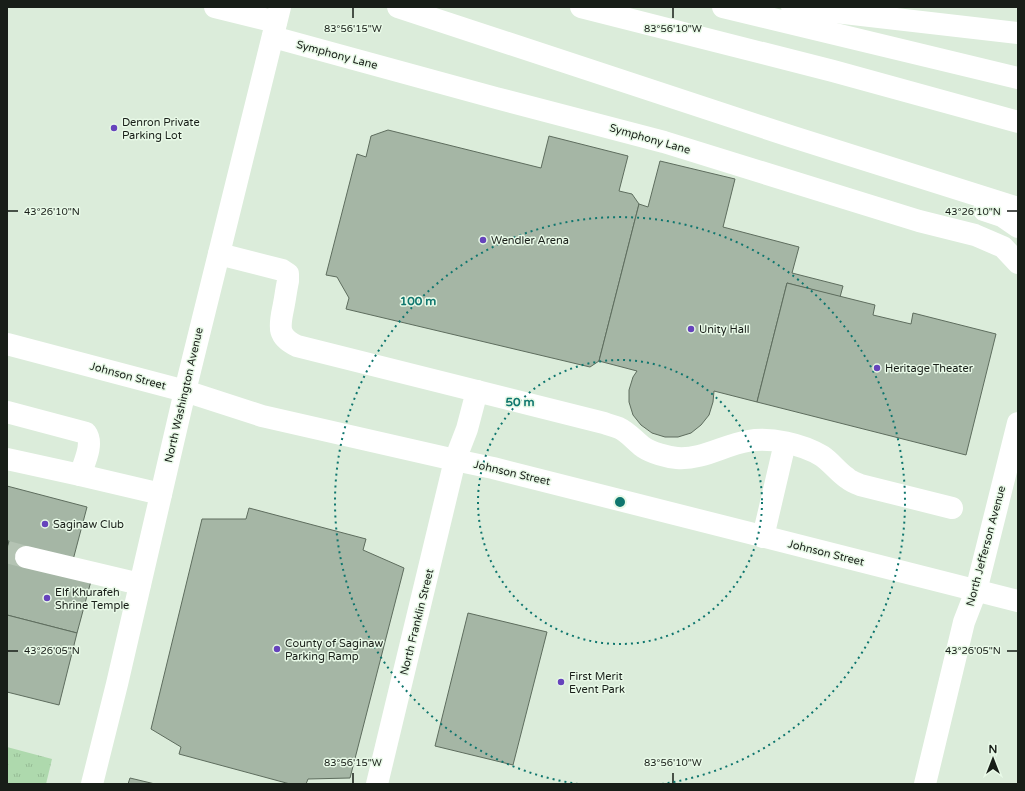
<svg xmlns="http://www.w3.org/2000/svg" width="1025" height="791" font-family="'Varela Round',sans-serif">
	<defs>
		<pattern id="park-tufts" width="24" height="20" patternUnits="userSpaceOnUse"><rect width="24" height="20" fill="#aed9ad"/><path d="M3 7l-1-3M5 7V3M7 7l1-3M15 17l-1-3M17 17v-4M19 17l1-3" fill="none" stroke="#95ba94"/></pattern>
	</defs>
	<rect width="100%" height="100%" fill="#dbecda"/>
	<polygon fill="url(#park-tufts)" points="7,747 52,759 46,784 7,784"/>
	<g fill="#a5b6a5" stroke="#5e6d5e">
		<polygon points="388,130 541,168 549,136 628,156 619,191 632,194 639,204 599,361 590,367 346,309 349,298 337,277 326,275 357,154 366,157 371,136"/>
		<polygon points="660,161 735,179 723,227 799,247 792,273 843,286 840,297 787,283 757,402 714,391 713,402 709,415 701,425 691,433 678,437 665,437 652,433 641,425 633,415 629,402 629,390 633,377 637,371 599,361 639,204 648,207"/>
		<polygon points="787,283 875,305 873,315 911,324 913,313 996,334 966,455 757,402"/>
		<polygon points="7,486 87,507 73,560 24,564 7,560 7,548 9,541 7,541"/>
		<polygon points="249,508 366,539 363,550 404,568 350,778 308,779 306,784 290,784 179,754 181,747 151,729 202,519 246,519"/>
		<polygon points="7,560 91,581 77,633 7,615"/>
		<polygon points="468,613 547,632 513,765 435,746"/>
		<polygon points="7,615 77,633 59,705 7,692"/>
		<polygon points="130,778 155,784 128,784"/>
	</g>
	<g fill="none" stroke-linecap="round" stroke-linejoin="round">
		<polyline stroke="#b4c3b3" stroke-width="22" stroke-dasharray="22 11" stroke-linecap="butt" points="7,552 26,557"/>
		<g stroke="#fff" stroke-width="22">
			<polyline points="215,7 276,22"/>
			<polyline points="273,37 496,98 664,142 919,221 975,235 1003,247 1018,263"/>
			<path d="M 219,254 L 282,270 L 288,274 L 288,281 C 286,290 285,300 283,309 C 279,328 278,337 297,346 L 604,423 C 609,425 614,426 619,428 C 628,432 635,441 643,447 C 652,453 667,457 677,458 C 702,460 724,445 748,441 C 771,437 802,444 822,456 C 831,462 838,472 847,478 C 850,481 856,483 860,485 L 952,508"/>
			<polyline points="185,391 262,416 455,460 493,468 1018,601"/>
			<path d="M 7,412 L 86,433 C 94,444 84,463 80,475 L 7,459"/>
			<polyline points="80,475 161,494"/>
			<polyline points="763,537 785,443"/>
			<polyline points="26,557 140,584"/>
			<polyline points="377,784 455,460 467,429 477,391"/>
			<polyline points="925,784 964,622 976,591 1018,423"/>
		</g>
		<g stroke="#fff" stroke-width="22">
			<polyline points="7,344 185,391"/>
			<polyline points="92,784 117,684 185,391 280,7"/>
		</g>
		<g stroke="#fff" stroke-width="22">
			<polyline points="398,7 793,137 1018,208"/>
			<polyline points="581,7 833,71 1018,122"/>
			<polyline points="723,7 1018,78"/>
			<polyline points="792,7 1018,33"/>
			<polyline points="984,210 1002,216 1018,227"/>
		</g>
	</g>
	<path fill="none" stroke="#181e18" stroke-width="1.5" d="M 353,8 L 353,18M 673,8 L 673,18M 8,211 L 18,211M 1007,211 L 1017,211M 8,651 L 18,651M 1007,651 L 1017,651M 353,773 L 353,783M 673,773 L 673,783"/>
	<g fill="none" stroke="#0f766e" stroke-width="2" stroke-dasharray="2 4">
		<circle cx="620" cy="502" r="142"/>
		<path d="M578 784A285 285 0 1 1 662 784"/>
	</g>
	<g fill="#6643bc" stroke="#e8f9e7" stroke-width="1.5">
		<circle cx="114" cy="128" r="4"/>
		<circle cx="483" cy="240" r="4"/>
		<circle cx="691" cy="329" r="4"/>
		<circle cx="877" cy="368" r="4"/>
		<circle cx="45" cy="524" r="4"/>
		<circle cx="47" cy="598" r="4"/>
		<circle cx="277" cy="649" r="4"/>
		<circle cx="561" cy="682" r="4"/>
	</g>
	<g text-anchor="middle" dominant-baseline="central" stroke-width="3" stroke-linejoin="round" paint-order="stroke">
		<g font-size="11" fill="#181e18" stroke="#e8f9e7">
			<text transform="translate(337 55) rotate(15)">Symphony Lane</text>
			<text transform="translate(650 139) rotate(16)">Symphony Lane</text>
			<text transform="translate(128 376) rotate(15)">Johnson Street</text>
			<text transform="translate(184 395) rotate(-77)">North Washington Avenue</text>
			<text transform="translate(512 473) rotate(13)">Johnson Street</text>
			<text transform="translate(986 546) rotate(-75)">North Jefferson Avenue</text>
			<text transform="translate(826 553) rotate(14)">Johnson Street</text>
			<text transform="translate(417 622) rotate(-76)">North Franklin Street</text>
		</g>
		<g font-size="11" fill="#181e18" stroke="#e8f9e7" text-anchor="start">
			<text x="122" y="122">Denron Private<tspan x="122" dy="13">Parking Lot</tspan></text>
			<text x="491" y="240">Wendler Arena</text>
			<text x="699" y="329">Unity Hall</text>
			<text x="885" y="368">Heritage Theater</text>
			<text x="53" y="524">Saginaw Club</text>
			<text x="55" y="592">Elf Khurafeh<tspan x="55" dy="13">Shrine Temple</tspan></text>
			<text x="285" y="643">County of Saginaw<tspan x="285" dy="13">Parking Ramp</tspan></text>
			<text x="569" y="676">First Merit<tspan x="569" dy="13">Event Park</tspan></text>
		</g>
	</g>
	<g font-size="10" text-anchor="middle" fill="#181e18" stroke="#e8f9e7" stroke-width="3" stroke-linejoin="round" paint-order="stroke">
		<text x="353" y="32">83°56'15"W</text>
		<text x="673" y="32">83°56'10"W</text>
		<text x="52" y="215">43°26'10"N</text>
		<text x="973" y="215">43°26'10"N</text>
		<text x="52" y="654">43°26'05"N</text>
		<text x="973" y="654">43°26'05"N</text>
		<text x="353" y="766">83°56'15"W</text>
		<text x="673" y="766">83°56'10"W</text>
	</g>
	<circle cx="620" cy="502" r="6" fill="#0f766e" stroke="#e8f9e7" stroke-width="2"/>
	<g font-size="12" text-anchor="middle" font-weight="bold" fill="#0f766e" stroke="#e8f9e7" stroke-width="3" stroke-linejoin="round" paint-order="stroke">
		<text x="418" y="305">100 m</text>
		<text x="520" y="406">50 m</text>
	</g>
	<rect width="1025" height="791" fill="none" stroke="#181e18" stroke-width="16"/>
	<g transform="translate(993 759)" stroke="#e8f9e7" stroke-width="3" paint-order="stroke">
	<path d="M0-3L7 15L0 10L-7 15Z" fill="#181e18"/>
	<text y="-6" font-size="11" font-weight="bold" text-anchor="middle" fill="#181e18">N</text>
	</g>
</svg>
